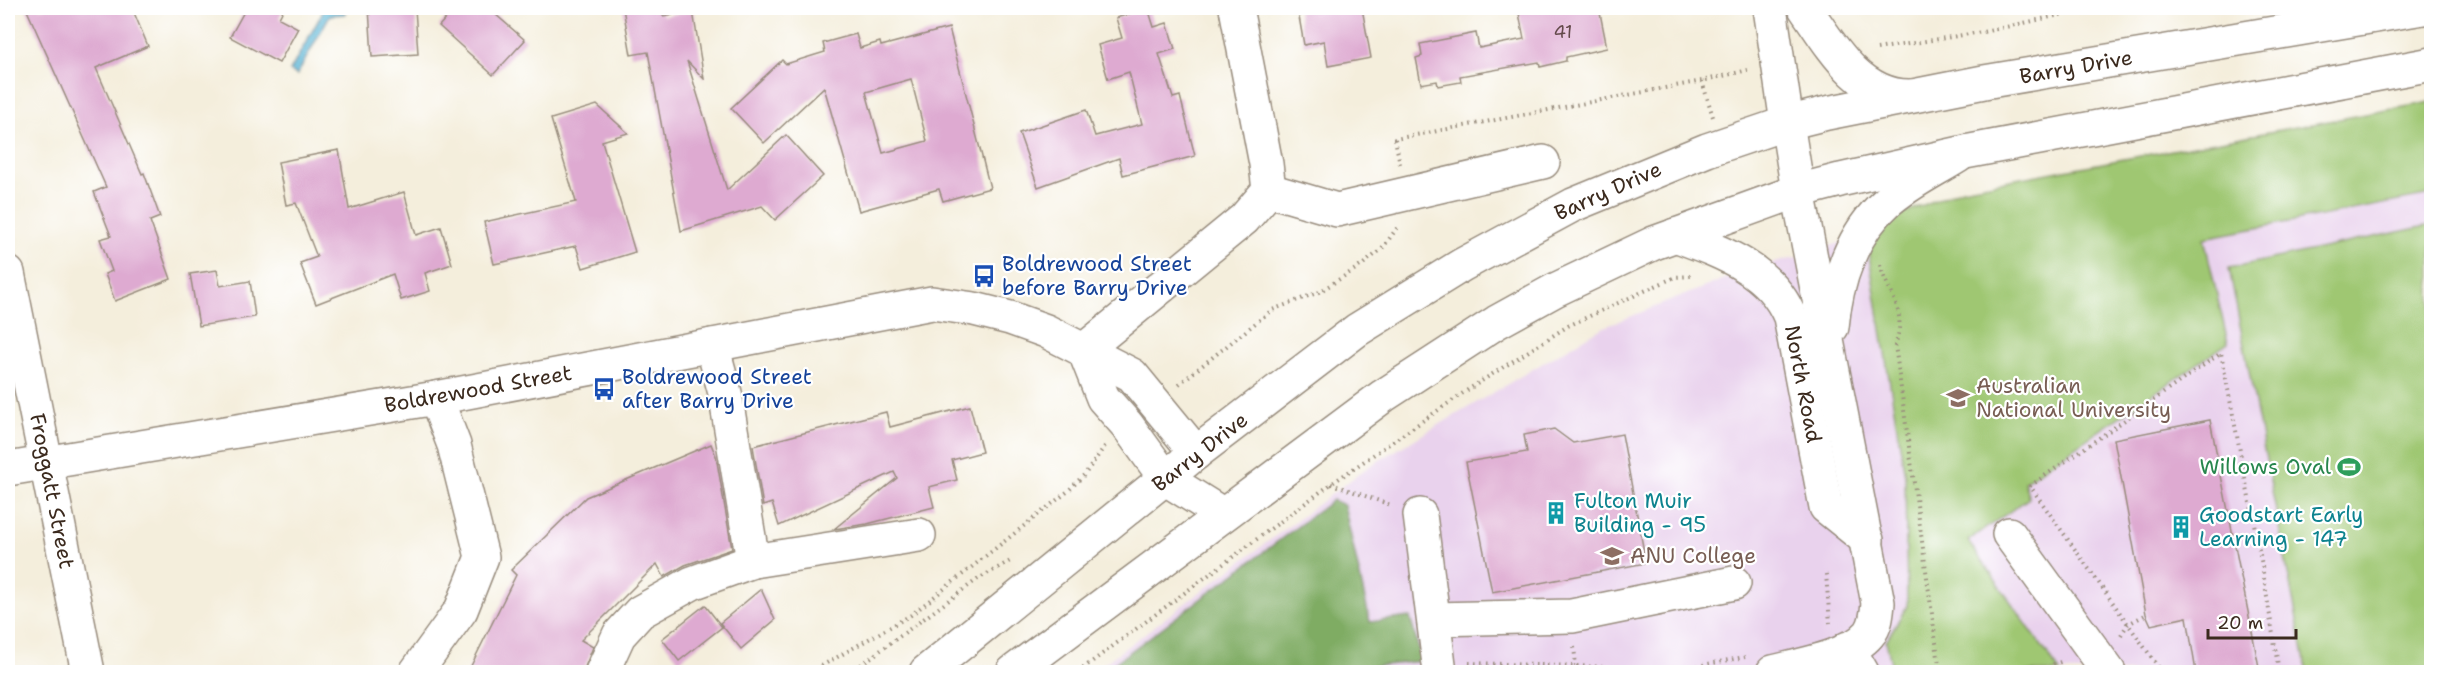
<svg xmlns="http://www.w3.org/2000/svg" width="2439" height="680" font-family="'Shantell Sans',sans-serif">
	<rect width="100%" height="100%" fill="#fff"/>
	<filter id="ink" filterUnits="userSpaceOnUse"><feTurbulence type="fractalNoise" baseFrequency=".0167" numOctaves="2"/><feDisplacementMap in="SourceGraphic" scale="12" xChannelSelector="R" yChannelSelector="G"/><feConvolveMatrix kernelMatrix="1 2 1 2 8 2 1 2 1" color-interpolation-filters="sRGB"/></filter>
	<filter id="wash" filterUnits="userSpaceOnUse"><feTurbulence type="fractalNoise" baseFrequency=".008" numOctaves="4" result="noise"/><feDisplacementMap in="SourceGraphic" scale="24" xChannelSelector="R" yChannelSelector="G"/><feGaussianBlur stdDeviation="1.35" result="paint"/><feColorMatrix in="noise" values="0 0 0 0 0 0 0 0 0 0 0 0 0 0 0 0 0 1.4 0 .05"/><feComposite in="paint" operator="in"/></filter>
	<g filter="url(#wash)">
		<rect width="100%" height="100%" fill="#f4eedc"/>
		<polygon fill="#e9d2ed" points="2431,131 2431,672 1093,672 1368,467 1602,328 1750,269 1795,258 1884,228"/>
		<g fill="#9fc772" stroke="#6d7848" stroke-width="1.5">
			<polygon points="2431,102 2431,195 2204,238 2228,343 2024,482 2029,498 1968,541 2060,672 1893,672 1886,641 1907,606 1905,476 1866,238 1883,222 1962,189"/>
			<polygon points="2431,225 2431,667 2405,672 2307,672 2229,268"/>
		</g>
		<polygon fill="#7fac64" stroke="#5d6b41" stroke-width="1.5" points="1333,500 1344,505 1370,622 1410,617 1422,661 1350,669 1337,672 1103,672"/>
		<polygon fill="#56b3d4" stroke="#486e79" stroke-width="1.5" points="325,8 345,8 345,14 330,15 297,75 290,71"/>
		<g id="blocks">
			<g fill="#deaad1" fill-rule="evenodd">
				<polygon points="26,8 132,8 148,46 96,68 142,174 144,173 160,217 150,221 171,279 115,301 105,274 112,271 100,239 111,236 94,192 106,187"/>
				<polygon points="246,8 284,8 279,18 298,28 279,63 230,37"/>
				<polygon points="369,8 415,8 418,54 372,57"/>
				<polygon points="455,8 488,8 525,40 493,75 439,26"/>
				<polygon points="623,8 661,8 663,16 693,11 704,79 687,61 727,190 786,135 823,176 775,220 762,206 681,231 648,52 631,55"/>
				<polygon points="1148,8 1154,27 1167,23 1175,49 1159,54 1173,98 1180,96 1195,156 1123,175 1119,158 1038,187 1019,133 1086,110 1095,136 1142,124 1129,72 1108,79 1098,45 1122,38 1116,18"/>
				<polygon points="1316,8 1362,8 1371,58 1328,66 1324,41 1304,45 1298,11"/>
				<polygon points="1518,8 1599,8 1607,48 1566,57 1566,61 1540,67 1539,62 1460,76 1461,82 1438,86 1437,81 1421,84 1416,58 1422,56 1420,44 1476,33 1479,48 1524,39"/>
				<path d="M 949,28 L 990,188 L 943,201 L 939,189 L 859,211 L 824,87 L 764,143 L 731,108 L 782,60 L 786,64 L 825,52 L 823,43 L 856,34 L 860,48 L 880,42 L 881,46 ZM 911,79 L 927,141 L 883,153 L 866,92 Z"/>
				<polygon points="597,105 628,133 602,141 635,252 583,268 576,246 494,264 484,222 576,202 551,119"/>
				<polygon points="339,150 349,209 404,192 416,235 441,227 452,264 425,273 430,291 401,300 393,274 316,304 300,263 317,257 296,203 286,205 278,162"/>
				<polygon points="217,270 220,286 250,281 255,317 199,326 190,274"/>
				<polygon points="970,406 982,452 952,460 957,480 929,487 934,507 867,524 834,529 897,478 894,472 779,526 772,503 763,506 753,446 886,412 890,427"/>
				<polygon points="2210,420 2260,672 2196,672 2187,617 2151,625 2146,614 2114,439"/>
				<polygon points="1554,429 1573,443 1622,434 1646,563 1492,592 1466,462 1527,452 1524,435"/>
				<polygon points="711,444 716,456 732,549 685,565 664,577 657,564 581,640 593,647 583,672 468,672 516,575 511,570 586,497"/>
				<polygon points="761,589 775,620 741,649 720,623"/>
				<polygon points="705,605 722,627 679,661 662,639"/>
			</g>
		</g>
	</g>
	<g filter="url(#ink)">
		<use href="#blocks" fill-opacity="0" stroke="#988c7d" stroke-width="1.5"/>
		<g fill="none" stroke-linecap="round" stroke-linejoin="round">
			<g stroke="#988c7d" stroke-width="36">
				<g id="minor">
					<polyline points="1770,8 1787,123"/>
					<path d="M 1805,8 C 1830,44 1859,97 1910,96"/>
					<polyline points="1269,190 1337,210 1543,162"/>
					<path d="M 1675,235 C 1721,252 1771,269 1790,317 L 1826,507 L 1867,540"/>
					<polyline points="8,273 88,672"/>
					<path d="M 1832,327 C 1836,281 1852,233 1887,202 C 1908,183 1934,171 1958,156"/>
					<polyline points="712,345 725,393 753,561"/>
					<polyline points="1084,350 1244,219 1269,190 1266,164 1236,8"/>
					<polyline points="1084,350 1103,398 1127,425 1166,479"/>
					<polyline points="8,469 436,398 932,303 974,309 1010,318 1046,331 1132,375 1196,453"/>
					<polyline points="1420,515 1440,672"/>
					<polyline points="2009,534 2109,672"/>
					<polyline points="1434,619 1572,616 1734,583"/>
					<polyline points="1848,648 1862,672"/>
					<polyline points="416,672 461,610 482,557 454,445 436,398"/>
					<polyline points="602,672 619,635 640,612 692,583 753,561 919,535"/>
					<path d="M 1773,672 C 1800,665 1850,657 1869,634 C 1876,626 1877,614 1878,603 L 1798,191"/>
				</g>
			</g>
			<g stroke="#988c7d" stroke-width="36">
				<g id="major">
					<polyline points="1787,123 1798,191"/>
					<polyline points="1166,479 1222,514"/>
					<polyline points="926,672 1196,453 1357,330 1462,265 1573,205 1707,150 1787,123 1827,113 1984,82 2423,8"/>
					<polyline points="1013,672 1383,396 1497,322 1555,290 1654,243 1798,191 1840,180 1965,152 2432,64"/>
				</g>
			</g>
			<g stroke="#988c7d" stroke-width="4" stroke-dasharray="1.5 4.5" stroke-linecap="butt">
				<polyline points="1877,49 1988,31 2091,8"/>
				<polyline points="1702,81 1713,117"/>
				<polyline points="1400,164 1395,139 1702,81 1748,70"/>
				<path d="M 1880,265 C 1889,295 1908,311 1895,345 L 1940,672"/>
				<polyline points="1179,384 1272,310 1319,292 1362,265 1382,249 1397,228"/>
				<polyline points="1331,484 1391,505"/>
				<polyline points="1826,574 1830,623"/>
				<polyline points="2121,635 2128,624 2147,614"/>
				<polyline points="1574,647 1576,666"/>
				<polyline points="1469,663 1681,669 1745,657"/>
				<polyline points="811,672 911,615 1067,492 1085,474 1105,446"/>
				<polyline points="851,672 978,579 1012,560"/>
				<polyline points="1078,672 1331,484 1469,389 1568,326 1675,277 1691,276"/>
				<polyline points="2044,672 2054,664 2064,661"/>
				<polyline points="2162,672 2030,486 2221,353 2261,560 2279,672"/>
			</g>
			<use href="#minor" stroke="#fff" stroke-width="33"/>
			<use href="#major" stroke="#fff" stroke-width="33"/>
		</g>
	</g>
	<defs>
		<g id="bus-bare" transform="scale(1.8)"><path d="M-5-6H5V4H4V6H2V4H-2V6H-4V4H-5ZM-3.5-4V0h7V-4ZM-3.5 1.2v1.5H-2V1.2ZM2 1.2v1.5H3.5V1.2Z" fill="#1a4fb4" stroke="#fff" stroke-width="2.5" paint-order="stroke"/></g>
		<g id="university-bare" transform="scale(1.8)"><path d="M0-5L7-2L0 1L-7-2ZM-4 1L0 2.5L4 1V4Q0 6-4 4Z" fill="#8d6e63" stroke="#fff" stroke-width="2.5" paint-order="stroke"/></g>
		<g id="stadium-bare" transform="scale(1.8)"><path d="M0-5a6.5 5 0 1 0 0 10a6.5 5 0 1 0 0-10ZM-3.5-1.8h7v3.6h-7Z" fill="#2e9e5b" stroke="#fff" stroke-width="2.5" paint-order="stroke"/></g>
		<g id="building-bare" transform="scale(1.8)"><path d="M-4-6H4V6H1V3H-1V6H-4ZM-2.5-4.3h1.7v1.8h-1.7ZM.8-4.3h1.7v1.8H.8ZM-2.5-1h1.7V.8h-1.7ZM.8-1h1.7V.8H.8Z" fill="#0f9aa8" stroke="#fff" stroke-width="2.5" paint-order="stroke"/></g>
	</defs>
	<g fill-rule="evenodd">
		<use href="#bus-bare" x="984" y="276"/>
		<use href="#bus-bare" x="604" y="389"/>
		<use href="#university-bare" x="1958" y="398"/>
		<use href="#stadium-bare" x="2349" y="467"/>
		<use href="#building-bare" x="1556" y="513"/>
		<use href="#building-bare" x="2181" y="527"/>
		<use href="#university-bare" x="1612" y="556"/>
	</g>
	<g text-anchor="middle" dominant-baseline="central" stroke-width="4.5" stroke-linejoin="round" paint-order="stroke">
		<g font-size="18" fill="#644a4b">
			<text x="1563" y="32">41</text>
		</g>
		<g font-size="21" fill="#3b2a1e" stroke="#fff">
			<text transform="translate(2076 67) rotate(-10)">Barry Drive</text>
			<text transform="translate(1608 191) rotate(-24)">Barry Drive</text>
			<text transform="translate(1803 384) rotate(79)">North Road</text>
			<text transform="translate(478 389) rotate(-10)">Boldrewood Street</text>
			<text transform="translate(1200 452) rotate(-38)">Barry Drive</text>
			<text transform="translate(52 491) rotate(79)">Froggatt Street</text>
		</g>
		<g font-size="21" fill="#164399" stroke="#fff" text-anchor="start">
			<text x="1002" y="264">Boldrewood Street<tspan x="1002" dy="24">before Barry Drive</tspan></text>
			<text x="622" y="377">Boldrewood Street<tspan x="622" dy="24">after Barry Drive</tspan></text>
		</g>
		<g font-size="21" fill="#785e54" stroke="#fff" text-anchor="start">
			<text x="1976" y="386">Australian<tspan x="1976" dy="24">National University</tspan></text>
			<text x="1630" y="556">ANU College</text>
		</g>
		<g font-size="21" fill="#27864d" stroke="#fff" text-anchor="end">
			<text x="2331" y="467">Willows Oval</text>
		</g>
		<g font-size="21" fill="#0d838f" stroke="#fff" text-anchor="start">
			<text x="1574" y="501">Fulton Muir<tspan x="1574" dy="24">Building - 95</tspan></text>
			<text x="2199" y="515">Goodstart Early<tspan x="2199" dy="24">Learning - 147</tspan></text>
		</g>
	</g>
	<rect width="2439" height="680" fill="none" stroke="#fff" stroke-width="30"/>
	<path d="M2208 629v9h88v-9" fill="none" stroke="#3b2a1e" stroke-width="3"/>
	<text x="2217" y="629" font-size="18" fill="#3b2a1e" stroke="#ffffff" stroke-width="4.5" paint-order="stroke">20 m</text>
</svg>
